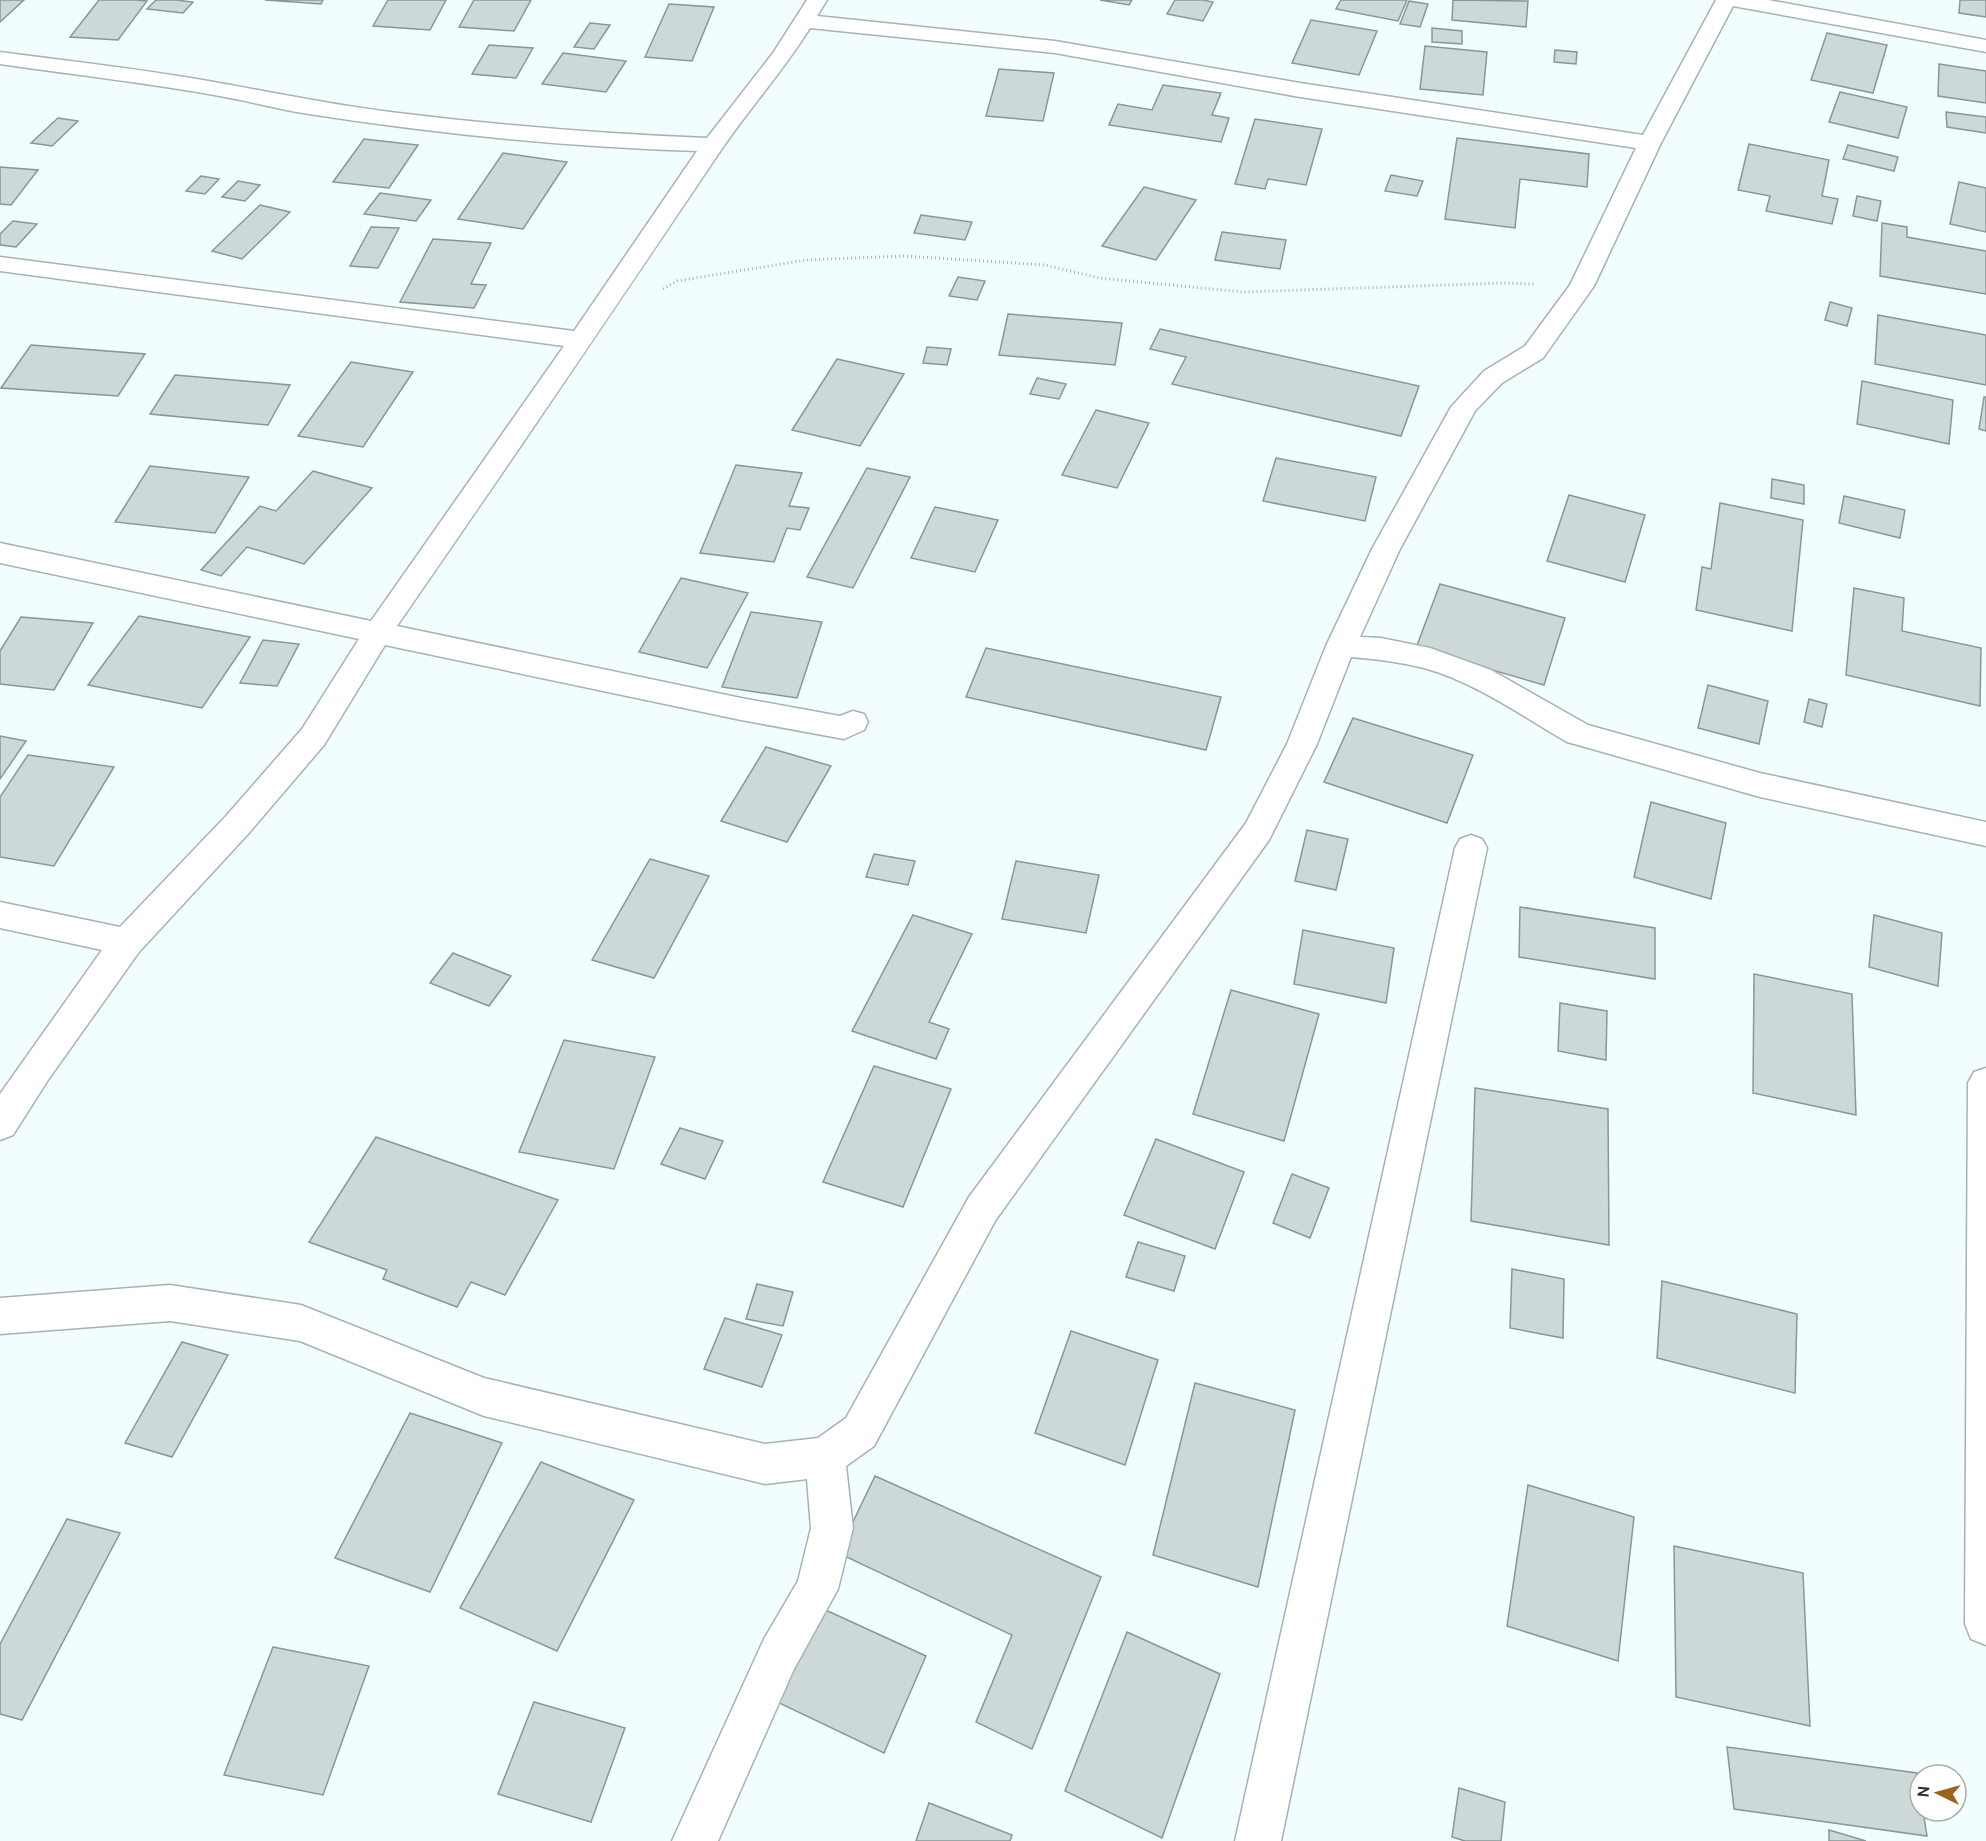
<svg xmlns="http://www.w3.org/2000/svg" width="1986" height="1841" font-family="Cabin,sans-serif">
	<rect width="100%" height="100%" fill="#f2fdff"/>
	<g fill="#cdd8d9" stroke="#8c9697" stroke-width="1.5">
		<polygon points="0,0 24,0 0,22"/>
		<polygon points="99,0 136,0 147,1 118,40 70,37"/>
		<polygon points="156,0 176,0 193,2 183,13 147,9"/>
		<polygon points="265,0 323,0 321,4"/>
		<polygon points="388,0 446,0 430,30 373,26"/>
		<polygon points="474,0 531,0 514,31 459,27"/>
		<polygon points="1100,0 1132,0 1129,5"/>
		<polygon points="1175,0 1203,0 1213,2 1203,21 1167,14"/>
		<polygon points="1341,0 1407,0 1398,21 1336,9"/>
		<polygon points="1453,0 1528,1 1526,27 1452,20"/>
		<polygon points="1960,0 1986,0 1986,17 1959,13"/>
		<polygon points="1409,1 1428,4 1420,27 1400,24"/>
		<polygon points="669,4 714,7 692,61 645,57"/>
		<polygon points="1311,20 1377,31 1359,75 1292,63"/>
		<polygon points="590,23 610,25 594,49 574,47"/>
		<polygon points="1432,28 1462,31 1462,44 1432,42"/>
		<polygon points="1827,33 1887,45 1873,93 1811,80"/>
		<polygon points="489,45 533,48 516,78 472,74"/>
		<polygon points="1425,46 1487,52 1483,95 1420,89"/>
		<polygon points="1555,50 1577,52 1576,64 1554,62"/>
		<polygon points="563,53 626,61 606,92 542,84"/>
		<polygon points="1939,64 1986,71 1986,103 1938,96"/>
		<polygon points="999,69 1054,73 1043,121 986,116"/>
		<polygon points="1163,85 1221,93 1212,115 1229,118 1221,142 1109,125 1118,104 1152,110"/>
		<polygon points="1840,92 1907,107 1898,138 1829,122"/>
		<polygon points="1946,112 1986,117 1986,133 1947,127"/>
		<polygon points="58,118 78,121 52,146 31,143"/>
		<polygon points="1255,119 1322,129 1306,185 1268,179 1265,189 1235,184"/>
		<polygon points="1457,138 1589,154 1587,187 1520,179 1515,228 1445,219"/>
		<polygon points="364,139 418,145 389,188 333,182"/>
		<polygon points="1749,144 1829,160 1822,196 1838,199 1832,224 1766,211 1770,196 1738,190"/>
		<polygon points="1848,145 1898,157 1894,171 1843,159"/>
		<polygon points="503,153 567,162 523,229 458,219"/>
		<polygon points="0,167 38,170 11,205 0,204"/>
		<polygon points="1391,175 1423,181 1417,196 1385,191"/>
		<polygon points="201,176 219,179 205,194 186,191"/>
		<polygon points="238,181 260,185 245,201 222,197"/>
		<polygon points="1959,182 1986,188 1986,232 1950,224"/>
		<polygon points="1144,187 1196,200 1156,260 1102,246"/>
		<polygon points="380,193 431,200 416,221 364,214"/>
		<polygon points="1857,196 1881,201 1877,221 1853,216"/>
		<polygon points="260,205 290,212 242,259 212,251"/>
		<polygon points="921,215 972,222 965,240 914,233"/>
		<polygon points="13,221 37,224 16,247 0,245 0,234"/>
		<polygon points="1882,223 1907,227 1907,237 1986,251 1986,294 1880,276"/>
		<polygon points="371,227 399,228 378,268 350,266"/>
		<polygon points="1222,232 1286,240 1280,269 1215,260"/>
		<polygon points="433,239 491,243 471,284 486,285 474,308 400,302"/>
		<polygon points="958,277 985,281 977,300 949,296"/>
		<polygon points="1830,302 1852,308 1847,326 1825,320"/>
		<polygon points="1008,314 1122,323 1115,365 999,355"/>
		<polygon points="1878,315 1986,335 1986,385 1875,364"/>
		<polygon points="1160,329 1419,386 1401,436 1172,384 1186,357 1150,349"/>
		<polygon points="31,345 145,354 118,396 1,388"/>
		<polygon points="927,347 951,349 947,365 923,363"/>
		<polygon points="837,359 904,374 860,446 792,430"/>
		<polygon points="351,362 413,372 363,447 298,436"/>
		<polygon points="175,375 290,385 268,425 150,414"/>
		<polygon points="1037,378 1066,384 1059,399 1030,394"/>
		<polygon points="1862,381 1953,400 1949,444 1857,424"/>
		<polygon points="1984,397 1986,397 1986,431 1979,429"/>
		<polygon points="1096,410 1149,423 1117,488 1062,475"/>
		<polygon points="1276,458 1376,477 1365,521 1263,501"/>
		<polygon points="736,465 802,473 789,506 809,508 800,530 787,528 774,562 700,553"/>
		<polygon points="150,466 249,477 215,533 115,522"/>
		<polygon points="867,468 910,477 853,588 807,577"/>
		<polygon points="313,471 372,488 304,564 247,547 221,576 201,570 260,506 276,511"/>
		<polygon points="1772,479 1804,485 1804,504 1771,498"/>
		<polygon points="1569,495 1645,515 1625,582 1547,561"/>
		<polygon points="1844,496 1905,510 1900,538 1839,523"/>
		<polygon points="1720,503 1803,520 1792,631 1696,610 1702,567 1711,569"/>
		<polygon points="935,507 998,520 975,572 911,558"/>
		<polygon points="681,578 748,593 707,668 639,652"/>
		<polygon points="1440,584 1565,618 1544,685 1416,648"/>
		<polygon points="1854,588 1904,598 1902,631 1981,648 1980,706 1846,675"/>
		<polygon points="751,612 822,622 797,698 722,687"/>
		<polygon points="139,616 250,637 202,708 88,685"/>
		<polygon points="21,617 93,623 54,690 0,684 0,651"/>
		<polygon points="263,640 299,644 277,686 240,683"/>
		<polygon points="986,648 1221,697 1206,750 966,697"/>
		<polygon points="1708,685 1768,701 1759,744 1698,728"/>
		<polygon points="1809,699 1827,704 1822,727 1804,722"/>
		<polygon points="1353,718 1473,755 1447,823 1324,782"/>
		<polygon points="0,736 26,741 0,779"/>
		<polygon points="766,747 831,766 787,842 721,821"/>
		<polygon points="28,755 114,767 54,866 0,857 0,797"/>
		<polygon points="1651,802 1726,823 1711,899 1634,877"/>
		<polygon points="1307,830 1348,839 1336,890 1295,881"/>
		<polygon points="874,854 915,861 908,885 866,877"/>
		<polygon points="650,859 709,876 654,978 592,960"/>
		<polygon points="1016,861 1099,875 1086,933 1002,919"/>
		<polygon points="1520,907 1655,928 1655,979 1519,957"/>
		<polygon points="913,915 972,934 929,1022 949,1029 936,1059 852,1031"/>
		<polygon points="1874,915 1942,933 1938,986 1869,967"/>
		<polygon points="1303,930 1394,948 1386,1003 1294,984"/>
		<polygon points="453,953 511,976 489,1006 430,983"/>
		<polygon points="1754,974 1852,994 1856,1115 1753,1093"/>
		<polygon points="1231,990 1319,1014 1284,1141 1193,1114"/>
		<polygon points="1560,1003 1607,1011 1606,1060 1558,1051"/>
		<polygon points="564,1040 655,1057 614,1169 519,1152"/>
		<polygon points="874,1066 951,1089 903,1207 823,1182"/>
		<polygon points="1475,1088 1608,1109 1609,1245 1471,1221"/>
		<polygon points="680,1128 723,1141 705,1179 661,1164"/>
		<polygon points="376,1137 558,1200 505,1295 471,1282 457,1307 383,1279 387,1270 309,1242"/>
		<polygon points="1156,1139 1244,1172 1215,1249 1124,1215"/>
		<polygon points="1292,1174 1329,1188 1310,1238 1273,1223"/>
		<polygon points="1138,1242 1185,1256 1174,1291 1126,1277"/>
		<polygon points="1512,1269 1564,1279 1563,1338 1510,1328"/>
		<polygon points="1662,1281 1797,1314 1795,1393 1657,1358"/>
		<polygon points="757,1284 793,1292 783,1326 746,1319"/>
		<polygon points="725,1318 782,1335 762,1387 704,1369"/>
		<polygon points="1071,1331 1158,1360 1125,1465 1035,1433"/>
		<polygon points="182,1342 228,1355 172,1457 125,1443"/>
		<polygon points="1195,1383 1295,1410 1258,1587 1153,1555"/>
		<polygon points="410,1413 502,1443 430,1592 335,1558"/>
		<polygon points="541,1462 634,1500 557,1651 460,1608"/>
		<polygon points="875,1476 1101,1577 1032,1749 976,1722 1012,1635 838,1553"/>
		<polygon points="1528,1485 1634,1517 1618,1661 1507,1626"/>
		<polygon points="67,1519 120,1533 22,1720 0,1714 0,1644"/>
		<polygon points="1674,1546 1803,1573 1810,1726 1676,1697"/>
		<polygon points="819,1607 926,1656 884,1753 775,1701"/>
		<polygon points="1127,1632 1220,1674 1162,1838 1065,1791"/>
		<polygon points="273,1647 369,1666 323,1795 224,1775"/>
		<polygon points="534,1702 625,1728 591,1822 498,1794"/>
		<polygon points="1727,1747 1917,1773 1920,1811 1923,1811 1927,1836 1734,1809"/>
		<polygon points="1459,1788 1505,1802 1501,1841 1465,1841 1452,1837"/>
		<polygon points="929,1803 1012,1835 1010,1841 916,1841"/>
		<polygon points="1829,1830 1866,1841 1829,1841"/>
	</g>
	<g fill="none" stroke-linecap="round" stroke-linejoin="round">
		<g stroke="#a8b2b3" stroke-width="3">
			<g id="minor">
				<path d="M 807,0 L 827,0 L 817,16 L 1055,41 L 1300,83 L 1643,135 L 1716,0 L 1768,0 L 1986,40 L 1986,52 L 1733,6 L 1661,143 L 1594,286 L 1543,358 L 1502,383 L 1475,411 L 1400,549 L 1360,637 L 1381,638 L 1430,648 L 1491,670 L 1588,725 L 1760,773 L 1986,822 L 1986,846 L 1760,797 L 1578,745 L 1567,742 C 1522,716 1475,682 1424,668 C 1400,662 1376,659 1351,657 L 1317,744 L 1269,840 L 995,1221 L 874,1446 L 846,1466 L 853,1528 L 838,1589 L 794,1669 L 718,1841 L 672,1841 L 764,1639 L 798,1581 L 811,1528 L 807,1479 L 765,1484 L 484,1416 L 300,1341 L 170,1321 L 0,1334 L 0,1298 L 170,1285 L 301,1305 L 484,1378 L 765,1444 L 818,1438 L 846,1418 L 969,1197 L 1246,823 L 1287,744 L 1326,646 L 1372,549 L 1451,407 L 1484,371 L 1525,346 L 1570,285 L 1636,148 L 1300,97 L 1055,53 L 810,28 C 782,73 746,112 717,156 C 611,314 505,470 397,626 L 741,698 L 840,716 L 853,711 L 864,714 L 868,722 L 864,730 L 844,739 L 741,720 L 385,645 L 324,745 L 248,834 L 139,952 L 48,1080 L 13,1135 L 0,1140 L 0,1094 L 102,950 L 0,928 L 0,902 L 120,927 L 226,816 L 302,729 L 359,639 L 0,563 L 0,543 L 371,621 L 564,346 L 0,271 L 0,257 L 574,331 L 697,151 C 568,147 438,134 309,114 C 281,110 253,102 225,97 C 150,83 75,75 0,64 L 0,52 C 75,62 150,70 225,84 C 280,94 334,105 390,112 C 495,125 601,134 707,138 L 773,53 Z"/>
				<polygon points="1471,835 1482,839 1487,848 1281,1841 1235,1841 1455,848 1460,839"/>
				<polygon points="1986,1068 1986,1645 1971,1639 1965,1624 1968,1083 1974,1072"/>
			</g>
		</g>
		<polyline stroke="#a8b1b2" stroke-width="3" stroke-dasharray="1 3" stroke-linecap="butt" points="663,289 677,281 806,260 905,256 1045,265 1099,278 1243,292 1505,283 1536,284"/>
		<use href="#minor" fill="#fff" fill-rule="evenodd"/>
	</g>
	<g transform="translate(1938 1793) rotate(275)"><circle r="28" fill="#ffffff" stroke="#aaacac" stroke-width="1.5"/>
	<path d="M0-4.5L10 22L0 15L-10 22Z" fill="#99641b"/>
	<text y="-9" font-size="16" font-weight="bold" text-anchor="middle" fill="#2b2f2f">N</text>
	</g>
</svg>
